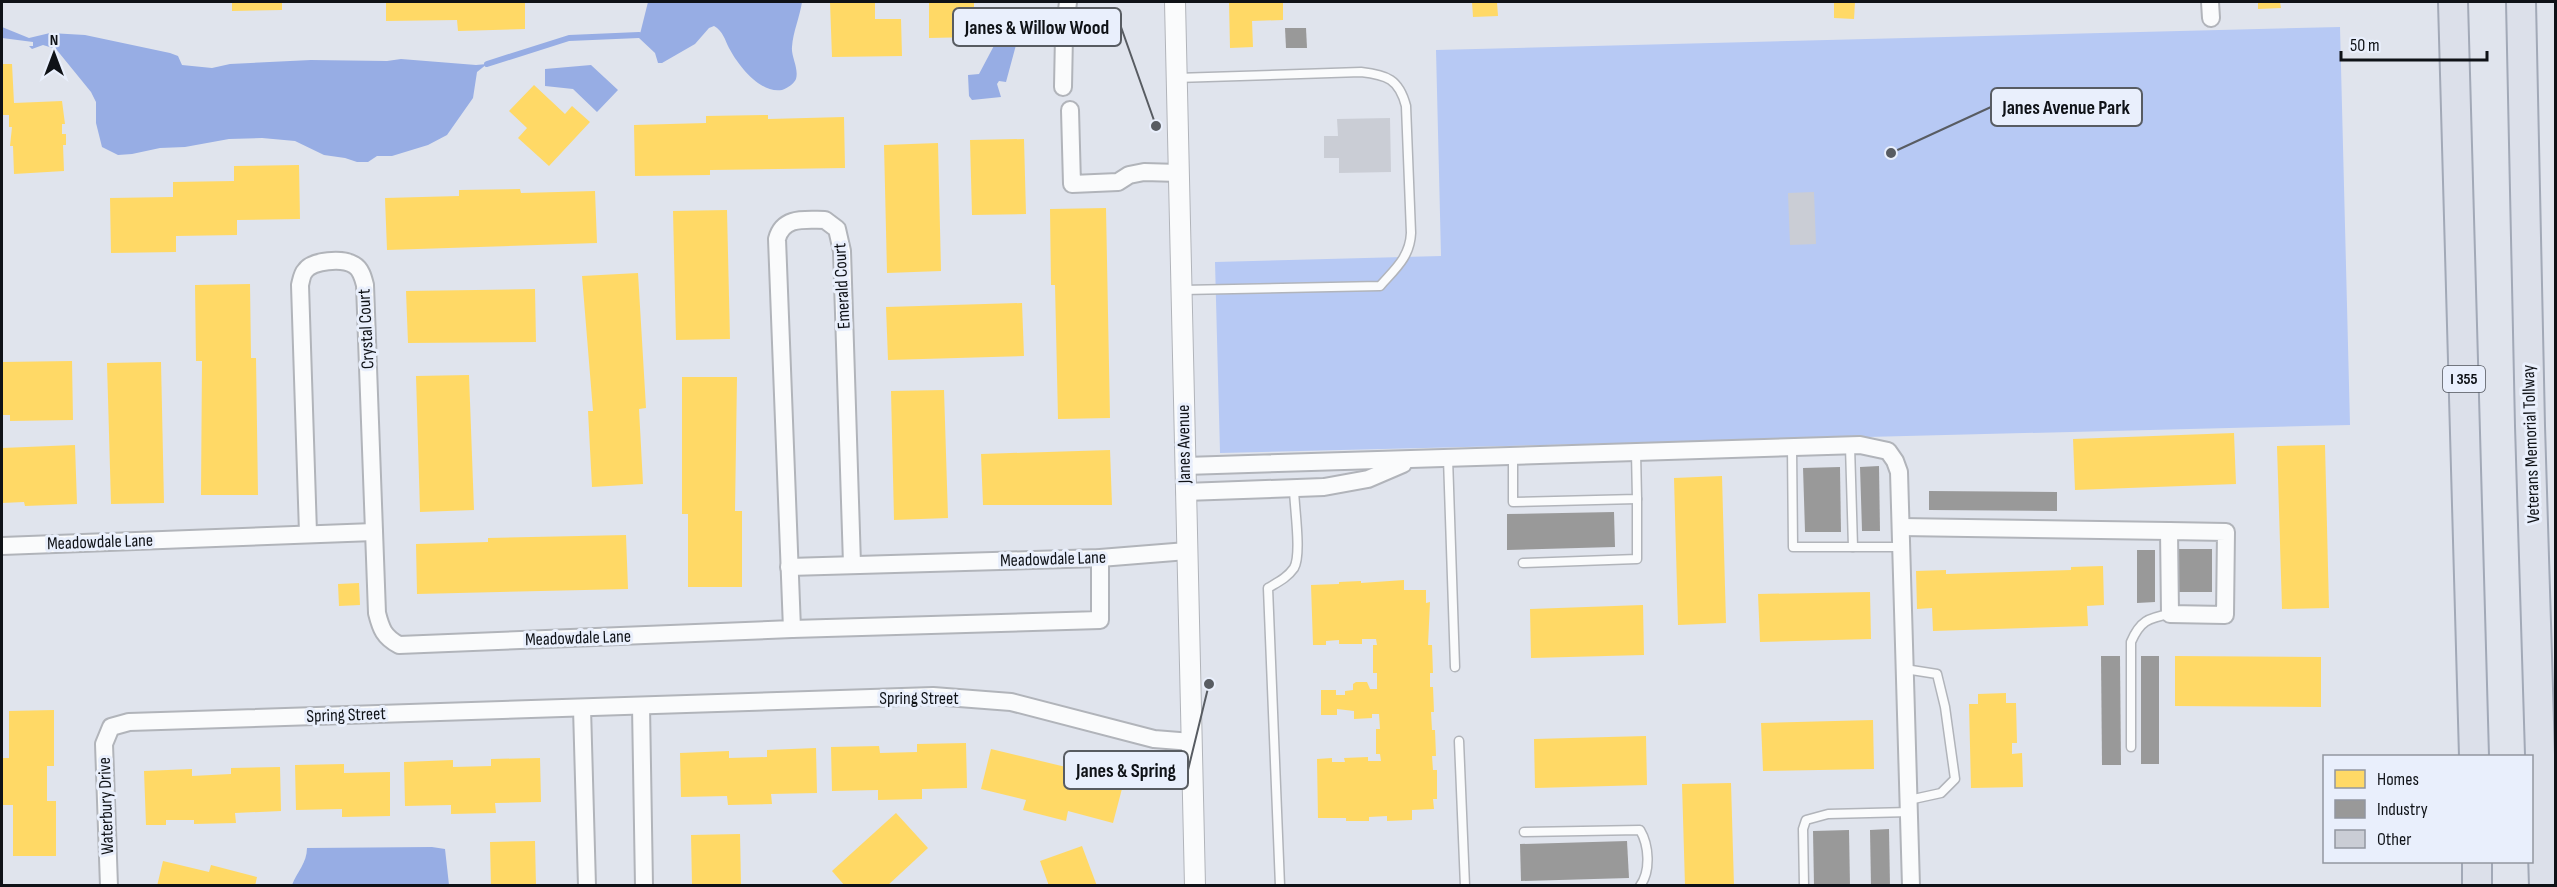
<svg xmlns="http://www.w3.org/2000/svg" width="2557" height="887" font-family="'Sofia Sans Condensed',sans-serif">
	<rect width="100%" height="100%" fill="#e0e4ed"/>
	<polygon fill="#b7c9f4" points="2340,27 2350,425 1220,453 1215,262 1441,256 1436,50"/>
	<g fill="#97ade4">
		<path d="M 648,2 L 802,2 C 800,16 793,32 792,47 C 791,57 799,68 796,79 C 794,84 787,88 782,90 C 760,94 738,65 729,48 C 725,40 723,31 714,26 L 709,28 L 695,44 L 662,63 L 658,63 L 655,53 L 639,38 Z"/>
		<polygon points="2,27 29,38 50,33 85,35 170,53 178,56 182,65 212,68 230,64 311,60 387,61 401,59 476,65 487,64 477,72 473,98 447,135 428,145 392,156 377,156 368,162 357,162 345,158 324,155 295,141 262,138 229,139 185,147 160,148 132,154 118,155 102,147 96,123 96,102 91,92 56,49 43,45 32,49 29,46 33,46 33,42 2,38"/>
		<polygon points="997,40 1016,45 1006,82 999,81 997,84 1001,97 972,100 969,96 968,75 979,74"/>
		<polygon points="591,65 618,90 597,112 573,89 545,86 545,69"/>
		<path d="M 432,847 L 445,849 L 449,885 L 292,885 C 297,872 307,863 307,848 Z"/>
	</g>
	<g fill="#ffd966">
		<polygon points="232,2 282,2 282,10 232,11"/>
		<polygon points="386,2 525,2 525,29 458,31 457,20 386,21"/>
		<polygon points="830,2 875,2 875,19 901,19 902,56 832,57"/>
		<polygon points="929,2 974,2 974,37 929,38"/>
		<polygon points="1229,2 1283,2 1283,20 1252,21 1253,47 1230,48"/>
		<polygon points="1472,2 1497,2 1498,16 1473,17"/>
		<polygon points="1834,2 1855,2 1854,19 1834,18"/>
		<polygon points="2258,2 2280,2 2281,8 2258,9"/>
		<polygon points="2,64 12,64 14,103 62,101 65,124 62,124 62,134 66,134 66,145 63,145 64,171 14,174 13,146 10,146 12,127 9,127 9,115 2,115"/>
		<polygon points="534,85 565,114 572,106 590,122 549,166 518,138 527,128 509,111"/>
		<polygon points="768,115 768,119 844,117 845,168 710,170 710,175 635,176 634,125 706,123 706,116"/>
		<polygon points="1024,139 1026,214 972,215 970,140"/>
		<polygon points="938,143 941,271 887,273 884,145"/>
		<polygon points="299,165 300,219 237,220 237,235 176,236 176,252 111,253 110,198 173,197 173,182 234,181 234,166"/>
		<polygon points="520,189 521,193 595,191 597,243 387,250 385,198 459,196 459,190"/>
		<polygon points="1106,208 1110,418 1058,419 1055,285 1051,285 1050,209"/>
		<polygon points="727,210 730,339 676,340 673,211"/>
		<polygon points="638,273 646,408 639,409 643,484 592,487 588,411 593,411 582,276"/>
		<polygon points="250,284 251,358 256,358 258,495 201,495 202,361 196,361 195,285"/>
		<polygon points="535,289 536,342 408,343 406,291"/>
		<polygon points="1022,303 1024,356 888,360 886,307"/>
		<polygon points="72,361 73,420 10,421 10,415 2,415 2,362"/>
		<polygon points="161,362 164,503 111,504 107,363"/>
		<polygon points="469,375 474,510 420,512 416,376"/>
		<polygon points="682,377 737,377 735,511 742,511 742,587 688,587 688,514 682,514"/>
		<polygon points="944,390 948,518 894,520 891,391"/>
		<polygon points="2234,433 2236,484 2075,490 2073,439"/>
		<polygon points="75,445 77,504 25,506 24,502 2,503 2,448"/>
		<polygon points="2325,445 2329,608 2282,609 2277,446"/>
		<polygon points="1110,450 1112,505 983,505 981,454"/>
		<polygon points="1722,476 1726,623 1678,625 1674,478"/>
		<polygon points="626,535 628,589 417,594 416,544 488,542 488,538"/>
		<polygon points="2103,566 2104,605 2087,606 2088,626 1933,631 1932,608 1917,609 1916,571 1946,570 1946,574 2071,570 2071,567"/>
		<polygon points="1404,580 1404,590 1426,590 1426,603 1430,602 1428,645 1432,645 1433,673 1430,673 1430,687 1433,687 1434,712 1431,712 1432,730 1435,730 1436,756 1432,756 1433,770 1437,770 1437,799 1433,799 1434,809 1412,810 1412,820 1387,821 1387,816 1369,817 1369,821 1346,821 1346,818 1318,818 1317,759 1332,758 1332,762 1345,762 1344,758 1368,757 1368,761 1381,761 1380,754 1376,754 1376,729 1380,729 1379,714 1372,714 1372,718 1354,719 1354,711 1337,709 1337,715 1321,715 1321,690 1336,690 1336,695 1345,695 1345,691 1353,690 1353,684 1356,682 1367,682 1370,689 1377,689 1377,673 1373,673 1373,645 1377,645 1376,639 1362,639 1362,644 1339,644 1339,640 1326,641 1326,645 1313,645 1311,585 1339,584 1339,582 1361,581 1361,583"/>
		<polygon points="359,583 360,605 339,606 338,584"/>
		<polygon points="1870,592 1871,639 1760,642 1758,594"/>
		<polygon points="1643,605 1644,655 1531,658 1530,609"/>
		<polygon points="2175,656 2321,657 2321,707 2175,706"/>
		<polygon points="2006,693 2006,703 2016,703 2017,743 2012,743 2012,754 2022,753 2023,787 1971,788 1969,704 1978,704 1978,694"/>
		<polygon points="54,710 54,766 47,766 47,801 56,801 56,856 13,856 13,805 2,805 2,758 9,758 9,711"/>
		<polygon points="1873,720 1874,769 1763,771 1761,723"/>
		<polygon points="1646,736 1647,785 1535,788 1534,739"/>
		<polygon points="966,743 967,788 922,789 922,799 878,800 878,790 832,791 831,747 879,746 880,753 917,752 917,744"/>
		<polygon points="816,748 817,793 771,794 772,804 728,805 727,796 681,797 680,753 729,751 729,758 767,757 767,750"/>
		<polygon points="991,749 1124,781 1113,823 1068,811 1066,821 1023,810 1026,800 981,789"/>
		<polygon points="540,758 541,802 495,803 496,813 451,814 451,805 405,806 404,762 453,760 453,767 491,766 491,759"/>
		<polygon points="344,764 344,773 390,772 390,816 342,817 342,809 296,810 295,765"/>
		<polygon points="280,767 281,811 235,813 236,823 194,824 194,820 166,820 166,825 146,825 144,771 192,769 192,776 231,774 231,768"/>
		<polygon points="1731,783 1734,886 1685,886 1682,784"/>
		<polygon points="896,813 928,848 887,886 845,886 832,871"/>
		<polygon points="740,834 741,886 692,884 691,835"/>
		<polygon points="535,841 536,886 491,886 490,842"/>
		<polygon points="1082,846 1097,886 1049,886 1040,861"/>
		<polygon points="163,861 209,872 211,865 257,877 255,886 157,886"/>
	</g>
	<g fill="#999">
		<polygon points="1285,28 1306,28 1307,48 1286,48"/>
		<polygon points="1879,466 1880,531 1862,531 1860,467"/>
		<polygon points="1840,467 1841,532 1805,532 1803,468"/>
		<polygon points="1929,491 2057,492 2057,511 1929,510"/>
		<polygon points="1614,512 1615,547 1507,550 1507,514"/>
		<polygon points="2176,549 2212,549 2212,592 2175,592"/>
		<polygon points="2137,550 2155,550 2155,602 2137,603"/>
		<polygon points="2101,656 2120,656 2121,765 2102,765"/>
		<rect x="2141" y="656" width="18" height="108"/>
		<polygon points="1889,829 1890,886 1871,886 1870,830"/>
		<polygon points="1849,830 1850,886 1814,886 1813,831"/>
		<polygon points="1627,841 1629,878 1521,881 1520,844"/>
	</g>
	<g fill="none" stroke-linecap="round" stroke-linejoin="round">
		<polyline stroke="#97ade4" stroke-width="6" points="487,64 569,38 639,35"/>
	</g>
	<g fill="#cacdd5">
		<polygon points="1390,118 1391,172 1339,173 1339,158 1324,158 1324,136 1338,136 1337,119"/>
		<polygon points="1814,192 1816,244 1790,245 1788,193"/>
	</g>
	<g fill="none" stroke-linecap="round" stroke-linejoin="round">
		<g stroke="#b1b4ba" stroke-width="11">
			<g id="service">
				<path d="M 1176,78 L 1361,72 C 1387,75 1399,79 1406,106 L 1411,233 C 1410,257 1395,269 1380,286 L 1182,290"/>
				<polyline points="1850,446 1853,547"/>
				<polyline points="1792,448 1793,547 1902,547"/>
				<polyline points="1513,456 1513,502 1637,499 1636,452"/>
				<polyline points="1448,458 1455,667"/>
				<polyline points="1523,563 1637,559 1637,499"/>
				<polyline points="1905,669 1937,674 1945,707 1955,779 1941,793 1909,800"/>
				<polyline points="1459,741 1465,886"/>
				<path d="M 2131,747 L 2131,642 C 2140,621 2148,618 2170,614"/>
				<path d="M 1524,832 L 1640,830 C 1649,845 1651,871 1640,886"/>
				<path d="M 1280,886 L 1268,588 C 1278,582 1287,578 1294,568 C 1302,554 1294,506 1294,488"/>
				<polyline points="1804,886 1803,829 1806,820 1828,814 1910,812"/>
			</g>
		</g>
		<g stroke="#b1b4ba" stroke-width="20">
			<g id="minor">
				<polyline points="2210,2 2211,18"/>
				<polyline points="1063,87 1064,35 1068,2"/>
				<polyline points="1070,110 1072,184 1118,182 1129,175 1144,172 1179,173"/>
				<polyline points="1185,466 1860,445 1888,451 1895,461 1899,472 1911,886"/>
				<polyline points="1185,492 1324,487 1368,479 1403,464"/>
				<polyline points="1901,527 2169,531"/>
				<polygon points="2169,531 2226,532 2225,615 2170,614"/>
				<path d="M 308,533 L 300,285 C 301,281 302,274 305,271 C 312,260 343,258 354,265 C 361,269 363,277 365,285 L 377,613 C 381,629 384,637 399,645 L 792,629 L 777,239 C 783,216 805,220 825,220 L 837,229 L 842,251 L 852,564"/>
				<polyline points="2,546 374,532"/>
				<polyline points="789,567 1100,558 1187,551"/>
				<polyline points="792,629 1100,620 1100,558"/>
				<polyline points="641,706 644,886"/>
				<polyline points="582,708 587,886"/>
				<polyline points="109,886 104,744 111,727 129,722 933,696 1011,702 1154,739 1192,742"/>
			</g>
		</g>
		<g stroke="#b1b4ba" stroke-width="22">
			<polyline id="tertiary" points="1175,2 1195,886"/>
		</g>
		<g stroke="#a2a9b7" stroke-width="32">
			<g id="motorway">
				<polyline points="2453,2 2474,756"/>
				<polyline points="2521,2 2530,426 2544,886"/>
				<polyline points="2477,862 2477,886"/>
			</g>
		</g>
		<use href="#service" stroke="#fafbfc" stroke-width="8"/>
		<use href="#minor" stroke="#fafbfc" stroke-width="16"/>
		<use href="#tertiary" stroke="#fafbfc" stroke-width="20"/>
		<use href="#motorway" stroke="#dce0ea" stroke-width="28"/>
	</g>
	<g text-anchor="middle" dominant-baseline="central" stroke-width="6" stroke-linejoin="round" paint-order="stroke">
		<rect fill="#e9effc" stroke="#50545c" stroke-width="1.5" x="2443" y="366" width="42" height="26" rx="4.5"/>
		<g font-size="16" font-weight="bold" fill="#0f1217">
			<text x="2464" y="379">I 355</text>
		</g>
		<g font-size="18" fill="#0f1217" stroke="#e9effc">
			<text transform="translate(842 286) rotate(-93)">Emerald Court</text>
			<text transform="translate(366 329) rotate(-93)">Crystal Court</text>
			<text transform="translate(1184 444) rotate(-91)">Janes Avenue</text>
			<text transform="translate(2531 444) rotate(-92)">Veterans Memorial Tollway</text>
			<text transform="translate(100 542) rotate(-2)">Meadowdale Lane</text>
			<text transform="translate(1053 559) rotate(-2)">Meadowdale Lane</text>
			<text transform="translate(578 638) rotate(-2)">Meadowdale Lane</text>
			<text x="919" y="698">Spring Street</text>
			<text transform="translate(346 715) rotate(-2)">Spring Street</text>
			<text transform="translate(106 806) rotate(-92)">Waterbury Drive</text>
		</g>
	</g>
	<path fill="none" stroke="#585c62" stroke-width="2" d="M1156 126L1121 27M1891 153L1991 107M1209 684L1188 770"/>
	<g fill="#585c62" stroke="#e9effc" stroke-width="2">
		<circle cx="1156" cy="126" r="6"/>
		<circle cx="1891" cy="153" r="6"/>
		<circle cx="1209" cy="684" r="6"/>
	</g>
	<g fill="#e9effc" stroke="#585c62" stroke-width="2">
		<rect x="953" y="8" width="168" height="38" rx="6"/>
		<rect x="1991" y="88" width="151" height="38" rx="6"/>
		<rect x="1064" y="751" width="124" height="38" rx="6"/>
	</g>
	<g font-size="20" text-anchor="middle" font-weight="bold" fill="#0f1217">
		<text x="1037" y="34">Janes &amp; Willow Wood</text>
		<text x="2066" y="114">Janes Avenue Park</text>
		<text x="1126" y="777">Janes &amp; Spring</text>
	</g>
	<rect width="2557" height="887" fill="none" stroke="#0f1217" stroke-width="6"/>
	<rect x="2323" y="755" width="210" height="108" fill="#e9effc" stroke="#9297a0" stroke-width="1.5"/>
	<rect x="2335" y="770" width="30" height="18" fill="#ffd966" stroke="#9297a0" stroke-width="1.5"/>
	<text x="2377" y="785" font-size="18" fill="#0f1217">Homes</text>
	<rect x="2335" y="800" width="30" height="18" fill="#999999" stroke="#9297a0" stroke-width="1.5"/>
	<text x="2377" y="815" font-size="18" fill="#0f1217">Industry</text>
	<rect x="2335" y="830" width="30" height="18" fill="#cacdd5" stroke="#9297a0" stroke-width="1.5"/>
	<text x="2377" y="845" font-size="18" fill="#0f1217">Other</text>
	<g transform="translate(54 54)" stroke="#e9effc" stroke-width="4.5" paint-order="stroke">
	<path d="M0-4.5L10 22L0 15L-10 22Z" fill="#0f1217"/>
	<text y="-9" font-size="16" font-weight="bold" text-anchor="middle" fill="#0f1217">N</text>
	</g>
	<path d="M2341 51v9h146v-9" fill="none" stroke="#0f1217" stroke-width="3"/>
	<text x="2350" y="51" font-size="18" fill="#0f1217" stroke="#e9effc" stroke-width="4.5" paint-order="stroke">50 m</text>
</svg>
